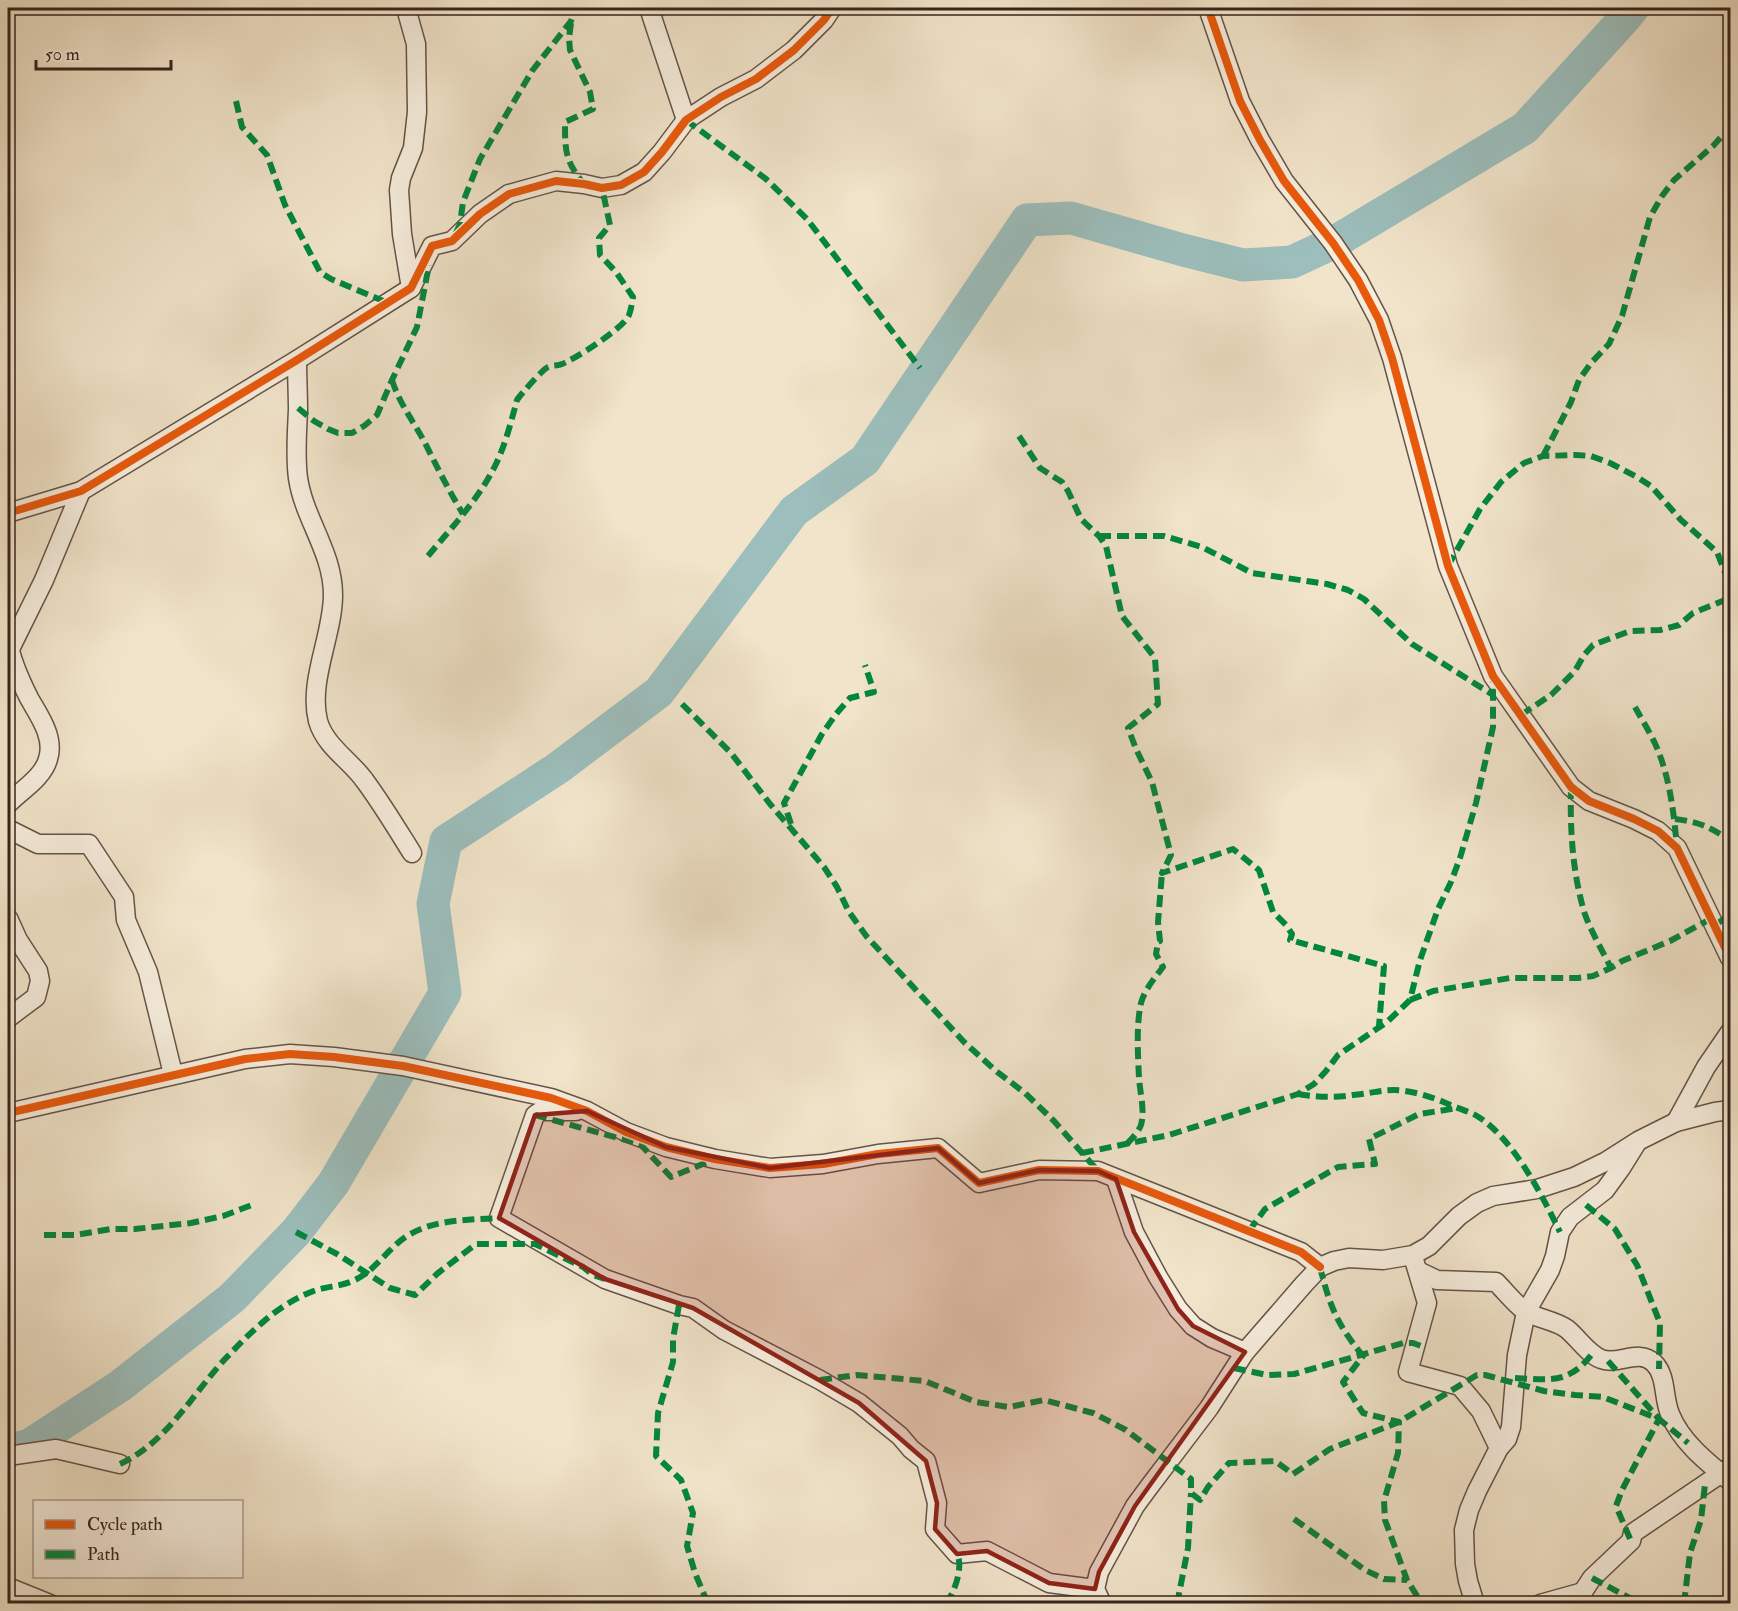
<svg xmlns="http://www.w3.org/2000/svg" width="1738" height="1611" font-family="'IM FELL Double Pica',serif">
	<rect width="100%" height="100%" fill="#f1e4ca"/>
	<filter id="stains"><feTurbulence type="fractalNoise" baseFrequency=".00333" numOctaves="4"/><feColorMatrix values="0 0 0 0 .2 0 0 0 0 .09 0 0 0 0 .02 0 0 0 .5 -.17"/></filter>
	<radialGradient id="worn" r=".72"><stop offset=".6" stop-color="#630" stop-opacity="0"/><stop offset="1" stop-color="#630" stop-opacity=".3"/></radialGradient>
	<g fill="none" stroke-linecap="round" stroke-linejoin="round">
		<polyline stroke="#9cbebc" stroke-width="33" points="8,1450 28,1446 120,1386 232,1298 296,1232 333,1184 445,993 433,904 446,841 558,768 659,692 794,511 865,460 1027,220 1071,218 1183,250 1243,265 1292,262 1333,243 1525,128 1625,18 1633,8"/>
		<g stroke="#655448" stroke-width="21">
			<g id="minor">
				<polyline points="406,8 416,44 417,112 413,148 401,178 399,190 402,234 411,288"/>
				<polyline points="649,8 686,120"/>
				<polyline points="1208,8 1240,101 1260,140 1284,181 1333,243 1358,280 1379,320 1392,358 1448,566 1493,676 1571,787 1589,801 1634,819 1658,831 1677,848 1730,958"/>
				<path d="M 297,360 C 297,377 298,394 298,410 C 297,433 295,456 298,478 C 304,519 333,552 333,595 C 333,635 308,681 318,721 C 325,746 351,761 365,781 C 382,804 397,829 412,853"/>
				<polyline points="8,513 81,491 297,360 411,288 432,246 452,241 480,214 509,194 556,181 584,184 602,188 621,185 644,172 662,152 686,120 721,97 756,79 794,50 824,20 832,8"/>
				<path d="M 8,641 C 11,661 20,680 29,698 C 39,716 55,737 48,759 C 43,778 20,791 8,804"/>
				<polyline points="8,653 44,580 81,491"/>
				<polyline points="8,829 38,844 89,844 124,897 126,920 148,972 173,1074"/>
				<polyline points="8,918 18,940 38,971 40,981 36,997 8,1018"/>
				<polyline points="576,1111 541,1111 535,1115 499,1218 605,1279 679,1305 693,1308 724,1330 820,1380 859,1403 900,1436 911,1449 926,1461 937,1503 935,1529 957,1554 987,1551 1049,1583 1095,1589 1102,1604"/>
				<polyline points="8,1113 245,1059 290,1054 334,1057 403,1066 551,1098 587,1111 626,1132 666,1147 715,1159 770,1168 823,1164 878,1154 938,1148 979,1183 1039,1170 1098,1171 1301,1252 1320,1267"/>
				<polyline points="1676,1122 1706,1067 1730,1032"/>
				<polyline points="1116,1179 1134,1232 1158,1277 1178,1309 1193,1326 1212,1338 1245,1352"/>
				<polyline points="1415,1263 1427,1303 1408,1372 1460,1386 1481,1411 1499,1448"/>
				<path d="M 1418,1271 L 1437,1280 L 1496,1282 C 1505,1291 1515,1304 1525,1311 C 1537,1319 1555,1320 1567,1329 C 1578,1338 1588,1354 1601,1359 C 1618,1366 1638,1348 1654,1363 C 1667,1376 1663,1398 1670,1414 C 1681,1442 1708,1463 1730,1481"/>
				<polyline points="8,1456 56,1449 120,1464"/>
				<polyline points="8,1587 50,1604"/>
				<polyline points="1083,1604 1095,1589 1099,1572 1135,1506 1149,1487 1209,1408 1245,1352 1304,1284 1320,1267 1334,1261 1349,1258 1383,1260 1413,1255 1429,1246 1459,1216 1477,1203 1493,1196 1537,1189 1574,1177 1605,1162 1638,1141 1676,1122 1715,1112 1730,1110"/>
				<polyline points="1475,1604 1468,1581 1465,1564 1464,1530 1469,1510 1477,1491 1499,1448 1507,1439 1511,1427 1517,1355 1526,1312 1550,1270 1555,1256 1560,1232 1570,1217 1605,1190 1621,1168 1636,1144"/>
				<polyline points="1540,1604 1583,1592"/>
				<polyline points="1575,1604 1592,1578 1631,1541 1633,1533 1729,1468"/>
			</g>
		</g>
		<use href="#minor" stroke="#f6eddd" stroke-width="18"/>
		<g stroke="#00873e" stroke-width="6" stroke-dasharray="12 6" stroke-linecap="butt">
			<path d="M 571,23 L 569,38 L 570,50 L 590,92 L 593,109 L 565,122 C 565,151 565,161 584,184"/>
			<polyline points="236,101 242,127 267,155 285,205 320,272 331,279 388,303"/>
			<polyline points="686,120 766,179 807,219 920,368"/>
			<polyline points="456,233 460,224 463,202 480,159 532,71 571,21 576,8"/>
			<path d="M 392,380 C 399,403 414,422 425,443 C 437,467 449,491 463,514"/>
			<polyline points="298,408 314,421 328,429 338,433 352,433 364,426 377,415 392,380 417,327 429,265"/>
			<polyline points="1019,436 1040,468 1062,482 1068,491 1081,519 1099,536 1106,546 1122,616 1155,658 1158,704 1128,728 1136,749 1152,782 1171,855 1162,873 1233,849 1259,870 1273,912 1286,925 1292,934 1290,940 1384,966 1379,1026"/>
			<polyline points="1543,456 1571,402 1579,380 1591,363 1609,344 1622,316 1650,217 1662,196 1674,180 1713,146 1730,127"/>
			<polyline points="1099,536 1164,536 1202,547 1252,573 1327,584 1348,590 1364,599 1412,644 1493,695"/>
			<path d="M 428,556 C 452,527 478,500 495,466 C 505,446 511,422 517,400 C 521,394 543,369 548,367 C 552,365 558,366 562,364 C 575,359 624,328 629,315 C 631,310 632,303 633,297 L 616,272 L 600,255 L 599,238 L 610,225 L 602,188"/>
			<polyline points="1448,566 1480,509 1501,482 1524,463 1543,456 1576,455 1591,456 1610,463 1637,477 1651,486 1681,520 1717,552 1730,585"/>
			<polyline points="682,704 731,753 770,804 824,867 837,887 849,912 867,937 964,1042 996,1071 1025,1093 1054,1121 1098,1171"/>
			<path d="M 1635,707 C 1642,720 1651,734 1657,748 C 1670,779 1674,814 1677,848"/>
			<polyline points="1521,715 1551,695 1575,671 1584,655 1593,645 1630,631 1660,630 1679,625 1693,613 1730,598"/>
			<path d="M 1571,787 C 1570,826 1572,866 1582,904 C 1586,923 1602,950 1611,968"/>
			<path d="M 1675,819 C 1699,822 1711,827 1730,841"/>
			<polyline points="791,824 784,803 822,734 836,714 850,698 874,692 865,665"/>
			<polyline points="1715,925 1730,915"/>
			<polyline points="1410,1000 1433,991 1510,978 1578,978 1593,976 1611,968 1622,961 1670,941 1712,918"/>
			<path d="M 1298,1094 C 1316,1097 1334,1098 1353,1095 C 1367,1094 1380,1090 1394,1090 C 1410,1090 1433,1097 1448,1104 C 1457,1108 1468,1111 1477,1116 C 1513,1138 1542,1195 1560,1232"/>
			<polyline points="535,1115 640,1144 671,1177 715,1159"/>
			<path d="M 1127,1144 C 1132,1138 1138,1133 1141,1125 C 1145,1110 1140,1093 1139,1078 C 1138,1056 1136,1025 1141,1003 C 1145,989 1154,979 1163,967 L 1156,954 L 1158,942 L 1160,941 L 1158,922 L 1162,873"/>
			<polyline points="1082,1153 1169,1135 1298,1094 1314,1084 1326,1071 1338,1055 1387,1022 1410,1000 1420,960 1438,909 1451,882 1460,858 1476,803 1493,727 1493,677"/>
			<polyline points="1586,1205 1615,1229 1637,1265 1660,1323 1659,1369"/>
			<polyline points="1249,1231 1265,1209 1338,1167 1375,1164 1369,1139 1419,1114 1458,1108"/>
			<polyline points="296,1232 337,1254 390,1288 415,1295 438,1273 476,1244 535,1244 583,1267 593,1275 605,1279"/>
			<polyline points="44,1235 75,1235 111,1229 135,1229 191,1223 223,1216 252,1205"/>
			<path d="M 1320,1267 C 1330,1307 1337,1324 1363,1356 L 1343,1382 L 1363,1413 L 1399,1422 L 1398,1453 L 1384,1501 L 1385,1520 L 1407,1580 L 1422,1604"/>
			<polyline points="679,1305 673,1339 673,1362 658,1413 656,1456 681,1480 693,1513 687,1546 695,1573 708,1604"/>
			<polyline points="1608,1361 1659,1419 1622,1490 1616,1506 1631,1541"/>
			<polyline points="1234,1368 1267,1375 1294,1374 1403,1343 1413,1343 1424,1347"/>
			<path d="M 1515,1378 C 1550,1380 1569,1384 1592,1354"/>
			<polyline points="820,1380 857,1375 925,1381 976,1402 1009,1407 1044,1400 1093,1413 1126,1430 1191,1479 1191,1493 1200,1500 1208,1487 1229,1463 1275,1461 1293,1474 1330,1449 1399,1422 1477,1375 1485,1375 1544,1391 1575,1395 1603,1397 1659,1419 1688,1443"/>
			<path d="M 120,1464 C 166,1443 192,1395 225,1359 C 250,1333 277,1305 311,1292 C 325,1286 341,1287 355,1280 C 376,1270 387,1249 407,1236 C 434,1219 468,1220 499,1218"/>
			<polyline points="1294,1519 1365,1570 1384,1579 1407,1580"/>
			<polyline points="1592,1578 1641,1604"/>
			<polyline points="751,1604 767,1598 777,1604"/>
			<path d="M 946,1604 C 954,1593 964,1567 957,1554"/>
			<polyline points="1177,1604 1188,1548 1191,1493"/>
			<polyline points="1684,1604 1690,1553 1701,1520 1705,1484"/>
		</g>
		<g stroke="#f6eddd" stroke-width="11">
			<g id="cycleway">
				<polyline points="1208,8 1240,101 1260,140 1284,181 1333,243 1358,280 1379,320 1392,358 1448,566 1493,676 1571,787 1589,801 1634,819 1658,831 1677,848 1730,958"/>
				<polyline points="8,513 81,491 297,360 411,288 432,246 452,241 480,214 509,194 556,181 584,184 602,188 621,185 644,172 662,152 686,120 721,97 756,79 794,50 824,20 832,8"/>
				<polyline points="8,1113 245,1059 290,1054 334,1057 403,1066 551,1098 587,1111 626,1132 666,1147 715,1159 770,1168 823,1164 878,1154 938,1148 979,1183 1039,1170 1098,1171 1301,1252 1320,1267"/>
			</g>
		</g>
		<use href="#cycleway" stroke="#e8590c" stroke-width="8"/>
	</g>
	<path fill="#8f2418" fill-opacity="0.2" stroke="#8f2418" stroke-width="4.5" stroke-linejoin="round" d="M 587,1111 L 666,1147 L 770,1168 L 938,1148 L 979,1183 L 1039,1170 L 1098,1171 L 1116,1179 L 1134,1232 L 1178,1309 L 1193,1326 L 1245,1352 L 1135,1506 L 1099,1572 L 1095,1589 L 1049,1583 L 987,1551 L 957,1554 L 935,1529 L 937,1503 L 926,1461 L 859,1403 L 693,1308 L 605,1279 L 499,1218 L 535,1115 Z"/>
	<rect width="1738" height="1611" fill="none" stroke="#f1e4ca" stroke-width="30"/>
	<rect x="9" y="9" width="1720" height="1593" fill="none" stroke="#36241c" stroke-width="3"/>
	<rect x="15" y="15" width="1708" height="1581" fill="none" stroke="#36241c" stroke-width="1.5"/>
	<rect x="33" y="1500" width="210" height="78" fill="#f6eddd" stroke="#a99d90" stroke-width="1.5"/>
	<rect x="45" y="1520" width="30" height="9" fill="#e8590c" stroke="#a99d90" stroke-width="1.5"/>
	<text x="87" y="1530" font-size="18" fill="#36241c">Cycle path</text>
	<rect x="45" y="1550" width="30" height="9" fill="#00873e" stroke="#a99d90" stroke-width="1.5"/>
	<text x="87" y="1560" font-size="18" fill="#36241c">Path</text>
	<path d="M36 60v9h135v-9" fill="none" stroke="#36241c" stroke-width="3"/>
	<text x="45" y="60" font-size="18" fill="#36241c" stroke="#f6eddd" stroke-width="4.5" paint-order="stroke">50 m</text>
	<rect width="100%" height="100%" filter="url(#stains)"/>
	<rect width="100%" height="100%" fill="url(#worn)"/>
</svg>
